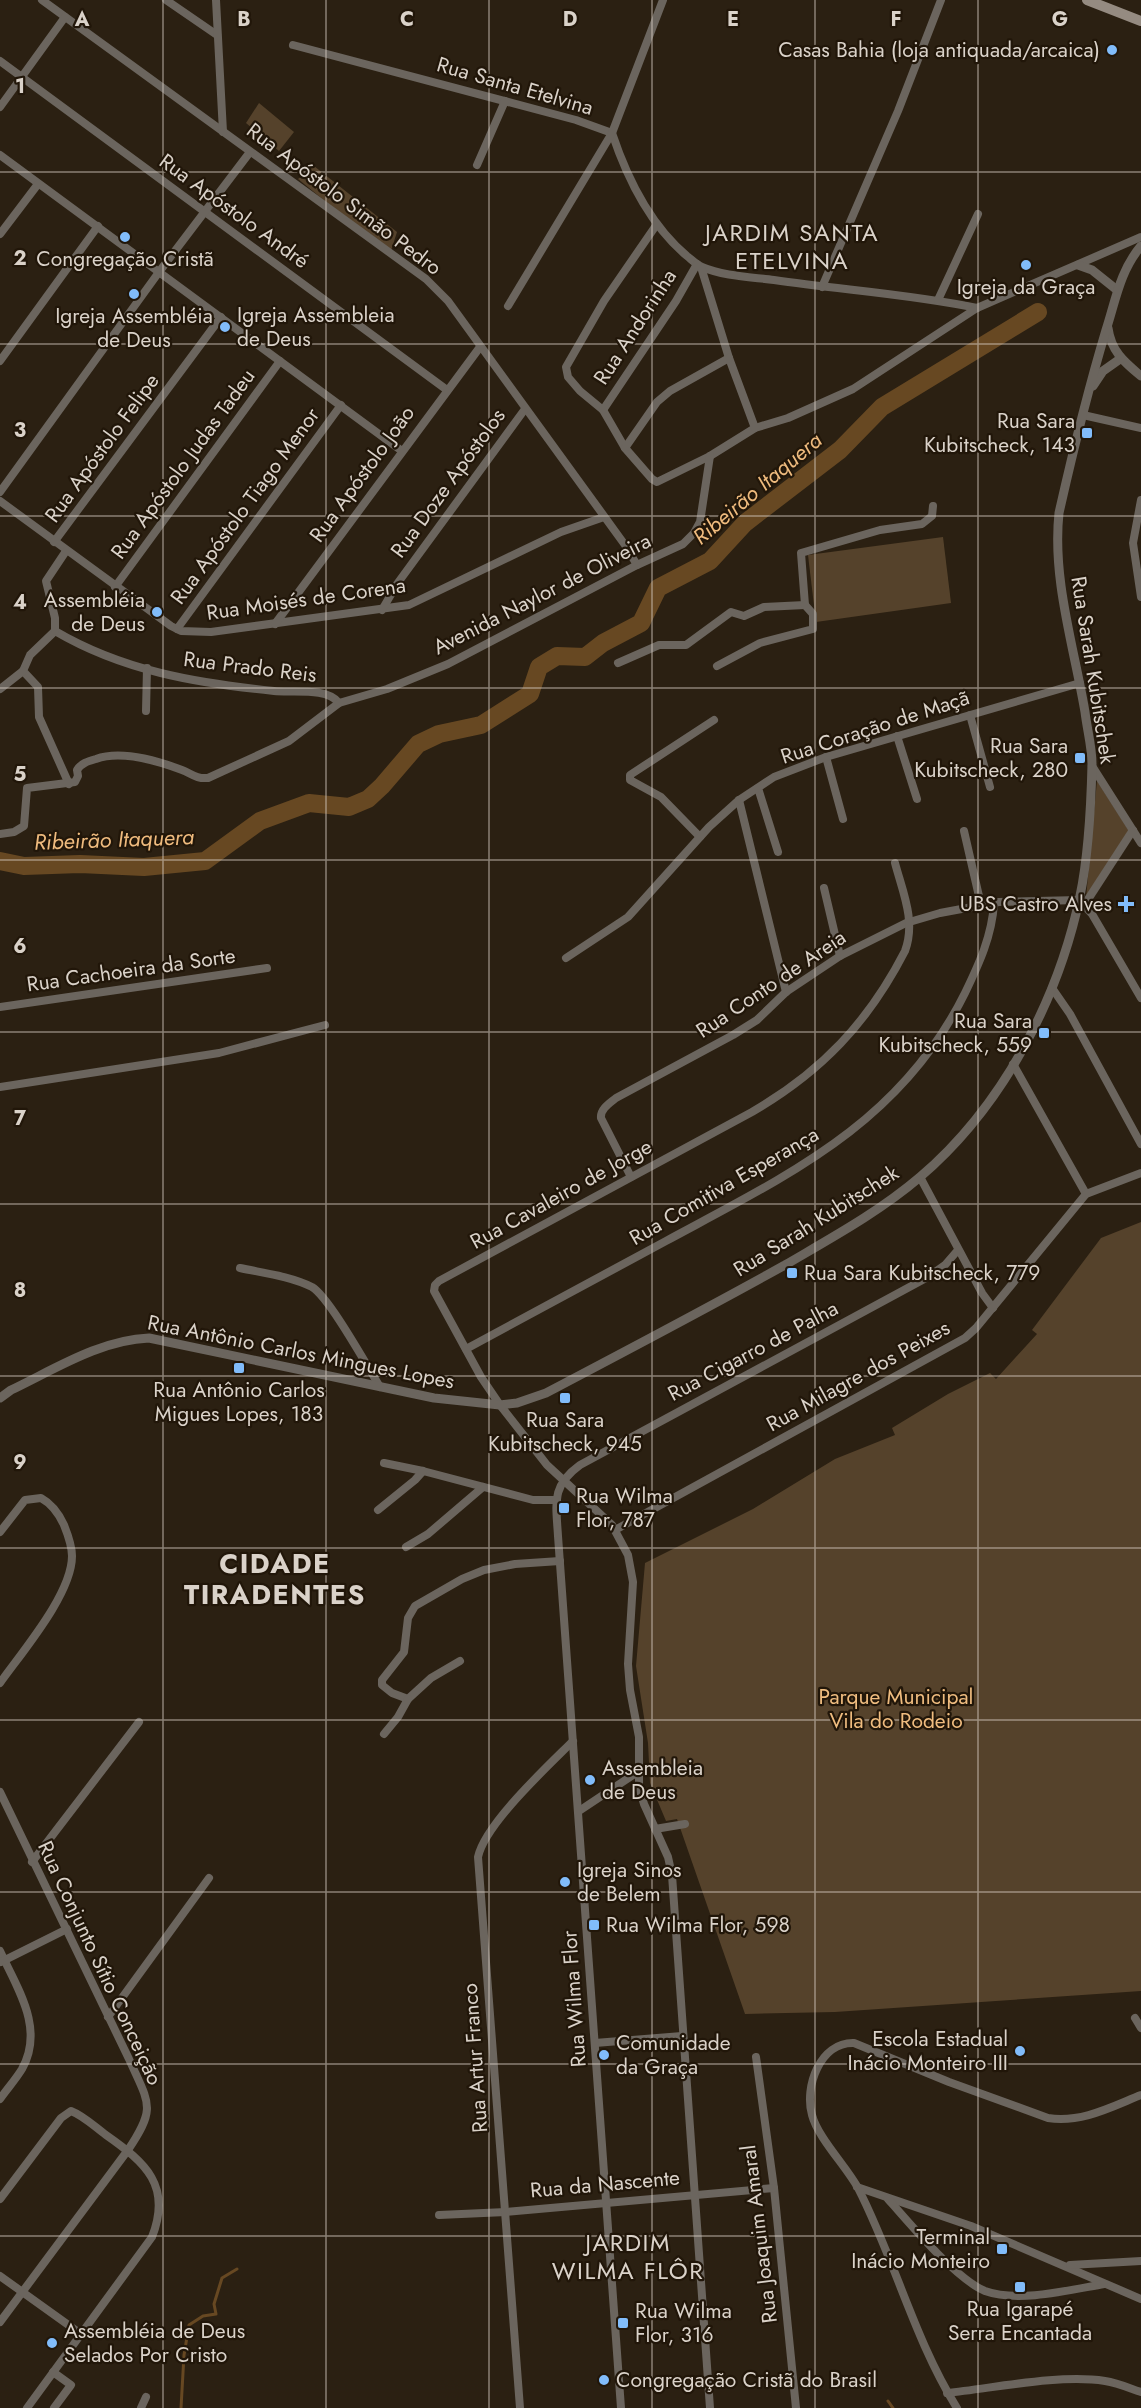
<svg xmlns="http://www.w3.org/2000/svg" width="1141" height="2408" font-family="Jost,sans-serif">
	<rect width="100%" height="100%" fill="#2b2012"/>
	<g fill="#55422b">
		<polygon points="259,103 294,132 279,151 246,123"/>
		<polygon points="314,166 397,232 390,254 298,179"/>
		<polygon points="943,537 951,603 816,622 808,555"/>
		<polygon points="1097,781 1129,831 1086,898"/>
		<polygon points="1141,1222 1141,1991 835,2012 745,2014 677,1819 666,1821 650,1783 648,1743 636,1666 645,1563 753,1509 835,1459 895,1435 892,1428 948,1394 990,1373 996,1379 1037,1334 1032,1330 1101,1238"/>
	</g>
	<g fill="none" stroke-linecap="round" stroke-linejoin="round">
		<g stroke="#674822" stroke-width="3">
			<polyline points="888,2401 893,2408"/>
			<polyline points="181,2408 184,2355 189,2325 203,2316 216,2314 214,2304 222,2278 237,2269"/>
		</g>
		<polyline stroke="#674822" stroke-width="18" points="0,861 24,866 80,864 144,867 205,861 260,821 309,803 349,807 368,799 382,786 418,744 439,734 481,725 530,694 539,667 557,656 585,657 603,643 641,623 658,588 710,561 745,523 840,450 882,407 1038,312"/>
		<g stroke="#6b655e" stroke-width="8">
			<polyline points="42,0 426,279 448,301 625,545 637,565"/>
			<polyline points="166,0 217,35"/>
			<polyline points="216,0 223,132"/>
			<polyline points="293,45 576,120 612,133"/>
			<polyline points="0,61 447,390"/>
			<polyline points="0,107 65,17"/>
			<path d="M 612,133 C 627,178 650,225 687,256 C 692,260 697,265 702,267 C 723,276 751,277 774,280 C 842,290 910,294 977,308"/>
			<polyline points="0,155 402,451"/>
			<polyline points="477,165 505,101"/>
			<polyline points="657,224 604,301 566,367 568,377 580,391 603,410 625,448 652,479 657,482 710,456 755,428 788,418 853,389 977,308 1141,237"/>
			<polyline points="0,234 38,184"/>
			<polyline points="701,267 729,358 755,428"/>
			<polyline points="822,287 898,111 941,0"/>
			<polyline points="938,300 978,214"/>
			<polyline points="508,306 612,133 663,0"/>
			<polyline points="0,361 98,226"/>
			<polyline points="603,410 676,301 697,264"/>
			<polyline points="1083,415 1141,428"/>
			<polyline points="625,448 657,402 670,391 729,358"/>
			<polyline points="0,492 159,272 250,152"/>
			<polyline points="1141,500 1133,543 1141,597"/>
			<polyline points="0,501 171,626 181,631 211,632 409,605 561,532 604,517"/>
			<polyline points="54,542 221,317"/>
			<polyline points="115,587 280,361"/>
			<polyline points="382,610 397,584 525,409"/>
			<polyline points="275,624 480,347"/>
			<polyline points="177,629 341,405"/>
			<path d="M 55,631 C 123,671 196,683 274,691 C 293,693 327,687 339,703"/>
			<polyline points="55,631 30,655 23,671 38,687 39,717 69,784"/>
			<polyline points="55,631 55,618 46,581 66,551"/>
			<polyline points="618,663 659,645 686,645 731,612 744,616 764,607 805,605 801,553 880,530 922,524 932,516 933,506"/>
			<polyline points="717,666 760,643 813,629 813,614 805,605"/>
			<polyline points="0,689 23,671"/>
			<polyline points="146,711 147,668"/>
			<polyline points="970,715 990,787"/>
			<polyline points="897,736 917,799"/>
			<polyline points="826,757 843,819"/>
			<polyline points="1092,766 1141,843"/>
			<polyline points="758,788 778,852"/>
			<polyline points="739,800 786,992"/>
			<polyline points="964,831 981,905"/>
			<path d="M 0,834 L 14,832 L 24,826 L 27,788 L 75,782 L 78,776 L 77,770 C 81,763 89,761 96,759 C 121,750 158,761 182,770 C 192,774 196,779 208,778 L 289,741 L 339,703 L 387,689 L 448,664 L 637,565 L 683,544 L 694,533 L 700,522 L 710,456"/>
			<polyline points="700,837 661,797 630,780 630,775 714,720"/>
			<polyline points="824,888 840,956"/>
			<polyline points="1085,904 1133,830"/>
			<polyline points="566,958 628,917 709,827 739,800 774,777 826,757 1080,683"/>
			<polyline points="1052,988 1070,1014 1141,1144"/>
			<polyline points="0,1007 267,968"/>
			<polyline points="1013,1064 1086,1194"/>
			<polyline points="0,1087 219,1053 325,1025"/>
			<path d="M 631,1177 L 601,1118 C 600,1109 610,1103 616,1098 L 733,1035 L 757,1020 L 786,992 L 840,956 L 906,923 L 940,913 L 999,902 L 1079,900 L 1092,914 L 1141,998"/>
			<polyline points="920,1177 982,1293 993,1308"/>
			<path d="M 240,1268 C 263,1273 290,1276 312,1287 C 329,1297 367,1366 380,1387"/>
			<path d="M 466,1349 C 532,1313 599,1277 666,1241 C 788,1175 900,1124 965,993 C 979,964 992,936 994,903"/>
			<polyline points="384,1463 423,1471 533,1500 557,1500"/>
			<polyline points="378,1510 415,1480 423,1471"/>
			<polyline points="615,1530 965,1338 976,1328 1086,1194 1141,1173"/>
			<path d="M 0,1532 L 25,1500 L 41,1498 C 52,1504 59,1514 64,1525 C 68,1535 72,1546 72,1556 C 72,1594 22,1652 0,1683"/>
			<polyline points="406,1547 428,1534 483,1487"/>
			<polyline points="460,1661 431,1678 408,1699 392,1693 382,1685 382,1680 404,1652 408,1618 415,1606 462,1579 484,1570 515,1564 560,1561"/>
			<polyline points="384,1734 398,1717 408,1699"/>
			<path d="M 0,1792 L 129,2059 C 149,2104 157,2107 128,2150 L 0,2322"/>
			<polyline points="579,1811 639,1771"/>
			<polyline points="655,1829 685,1824"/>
			<polyline points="32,1862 139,1722"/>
			<path d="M 0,1951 C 17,1988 45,2028 22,2069 C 16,2079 7,2089 0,2099"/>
			<polyline points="1,1962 67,1929"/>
			<polyline points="108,2017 209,1878"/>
			<polyline points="1135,2018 1141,2028"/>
			<polyline points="595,2043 682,2036"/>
			<polyline points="756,2057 774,2188 796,2408"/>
			<polyline points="857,2187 971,2226 1141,2299"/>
			<path d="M 0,2199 L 61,2118 L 71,2111 C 84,2116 95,2127 106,2135 C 146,2163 172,2186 152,2237 L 27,2408"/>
			<path d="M 888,2199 C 909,2223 956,2279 985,2291 C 1018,2303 1070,2290 1104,2284"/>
			<polyline points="439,2215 506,2212 774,2188"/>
			<polyline points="1070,2265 1141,2261"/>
			<polyline points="0,2276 81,2334"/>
			<polyline points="53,2372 71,2385 54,2408"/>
			<path d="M 947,2393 C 995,2388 1059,2374 1105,2381 C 1118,2383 1129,2388 1141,2392"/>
			<polyline points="141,2408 146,2397"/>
			<path d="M 520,2408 L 478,1857 C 485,1824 548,1766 573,1741"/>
			<path d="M 621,2408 L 558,1536 C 556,1503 551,1486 580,1465 L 928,1277 L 945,1265 L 958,1250"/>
			<path d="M 710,2408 L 672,1875 L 668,1857 L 644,1804 L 639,1787 L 639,1737 L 630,1690 L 628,1664 L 633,1582 L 628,1555 L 612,1525 L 547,1465 L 500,1405 L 481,1377 L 434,1291 L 435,1285 L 439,1281 L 752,1112 C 821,1072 868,1023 905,951 C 916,921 903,893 895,863"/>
			<path d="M 957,2408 C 914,2339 895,2260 858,2188 C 846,2166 818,2138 812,2115 C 804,2087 820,2042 854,2043 L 949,2082 L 1048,2118 C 1082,2123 1111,2107 1141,2095"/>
		</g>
		<g stroke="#6b655e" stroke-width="9">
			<polyline points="1078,265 1092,270 1117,290"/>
			<path d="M 1108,328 C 1111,351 1124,362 1141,376"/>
			<polyline points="1093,386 1103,371 1120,359"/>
			<path d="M 0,1398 L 11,1390 C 55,1369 100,1340 149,1338 L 434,1398 L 500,1405 L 517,1403 L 546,1393 C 626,1351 706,1309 785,1265 C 831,1238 879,1212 920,1177 C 1002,1107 1058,1001 1080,896 C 1089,853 1091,807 1092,764 C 1092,747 1087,729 1085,712 C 1074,647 1052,579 1059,513 C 1073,451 1088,390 1106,330 C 1116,299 1120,271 1141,246"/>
		</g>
		<polyline stroke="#958b81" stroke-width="10" points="1087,0 1141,21"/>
	</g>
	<path fill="none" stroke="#dad2c9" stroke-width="1.5" stroke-opacity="0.55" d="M 163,0 L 163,2408M 326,0 L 326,2408M 489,0 L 489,2408M 652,0 L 652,2408M 815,0 L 815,2408M 978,0 L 978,2408M 0,172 L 1141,172M 0,344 L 1141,344M 0,516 L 1141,516M 0,688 L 1141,688M 0,860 L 1141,860M 0,1032 L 1141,1032M 0,1204 L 1141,1204M 0,1376 L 1141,1376M 0,1548 L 1141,1548M 0,1720 L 1141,1720M 0,1892 L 1141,1892M 0,2064 L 1141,2064M 0,2236 L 1141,2236"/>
	<g fill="#81bcfa" stroke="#211609" stroke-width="2">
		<circle cx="1112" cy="50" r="6"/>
		<circle cx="125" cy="237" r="6"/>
		<circle cx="1026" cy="265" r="6"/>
		<circle cx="134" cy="294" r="6"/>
		<circle cx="225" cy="327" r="6"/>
		<rect x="1081" y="427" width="12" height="12" rx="3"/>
		<circle cx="157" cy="612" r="6"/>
		<rect x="1074" y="752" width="12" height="12" rx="3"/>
		<path d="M1123 895h6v6h6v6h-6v6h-6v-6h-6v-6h6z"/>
		<rect x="1038" y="1027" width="12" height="12" rx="3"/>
		<rect x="786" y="1267" width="12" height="12" rx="3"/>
		<rect x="233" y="1362" width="12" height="12" rx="3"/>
		<rect x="559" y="1392" width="12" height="12" rx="3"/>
		<rect x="558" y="1502" width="12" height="12" rx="3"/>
		<circle cx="590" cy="1780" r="6"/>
		<circle cx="565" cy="1882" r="6"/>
		<rect x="588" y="1919" width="12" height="12" rx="3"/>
		<circle cx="1020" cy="2051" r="6"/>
		<circle cx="604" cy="2055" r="6"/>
		<rect x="996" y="2243" width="12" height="12" rx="3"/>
		<rect x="1014" y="2281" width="12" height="12" rx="3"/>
		<rect x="617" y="2317" width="12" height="12" rx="3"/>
		<circle cx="52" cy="2343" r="6"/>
		<circle cx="604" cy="2380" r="6"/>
	</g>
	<g text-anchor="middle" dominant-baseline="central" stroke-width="4.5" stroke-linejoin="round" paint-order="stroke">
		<g font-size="21" fill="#dad2c9" stroke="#211609" text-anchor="start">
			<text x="1100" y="50" text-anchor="end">Casas Bahia (loja antiquada/arcaica)</text>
			<text x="125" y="259" text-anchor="middle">Congregação Cristã</text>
			<text x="1026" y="287" text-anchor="middle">Igreja da Graça</text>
			<text x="237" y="315">Igreja Assembleia<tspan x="237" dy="24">de Deus</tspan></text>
			<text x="134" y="316" text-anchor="middle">Igreja Assembléia<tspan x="134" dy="24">de Deus</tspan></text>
			<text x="1075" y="421" text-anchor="end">Rua Sara<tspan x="1075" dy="24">Kubitscheck, 143</tspan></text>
			<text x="145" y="600" text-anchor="end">Assembléia<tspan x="145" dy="24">de Deus</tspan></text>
			<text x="1068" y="746" text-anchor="end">Rua Sara<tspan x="1068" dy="24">Kubitscheck, 280</tspan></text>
			<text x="1112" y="904" text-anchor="end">UBS Castro Alves</text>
			<text x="1032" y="1021" text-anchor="end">Rua Sara<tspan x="1032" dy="24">Kubitscheck, 559</tspan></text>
			<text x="804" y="1273">Rua Sara Kubitscheck, 779</text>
			<text x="239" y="1390" text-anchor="middle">Rua Antônio Carlos<tspan x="239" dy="24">Migues Lopes, 183</tspan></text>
			<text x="565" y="1420" text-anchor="middle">Rua Sara<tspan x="565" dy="24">Kubitscheck, 945</tspan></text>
			<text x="576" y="1496">Rua Wilma<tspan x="576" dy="24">Flor, 787</tspan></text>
			<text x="602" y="1768">Assembleia<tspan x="602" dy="24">de Deus</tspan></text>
			<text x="577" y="1870">Igreja Sinos<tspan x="577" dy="24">de Belem</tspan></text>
			<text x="606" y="1925">Rua Wilma Flor, 598</text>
			<text x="1008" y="2039" text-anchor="end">Escola Estadual<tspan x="1008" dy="24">Inácio Monteiro III</tspan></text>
			<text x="616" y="2043">Comunidade<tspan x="616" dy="24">da Graça</tspan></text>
			<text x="990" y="2237" text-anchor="end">Terminal<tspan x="990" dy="24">Inácio Monteiro</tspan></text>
			<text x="1020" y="2309" text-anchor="middle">Rua Igarapé<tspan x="1020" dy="24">Serra Encantada</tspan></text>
			<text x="635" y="2311">Rua Wilma<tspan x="635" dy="24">Flor, 316</tspan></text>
			<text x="64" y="2331">Assembléia de Deus<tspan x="64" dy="24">Selados Por Cristo</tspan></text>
			<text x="616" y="2380">Congregação Cristã do Brasil</text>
		</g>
		<g font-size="21" fill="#dad2c9" stroke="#211609">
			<text transform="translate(515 86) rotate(16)">Rua Santa Etelvina</text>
			<text transform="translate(344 199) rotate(37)">Rua Apóstolo Simão Pedro</text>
			<text transform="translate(234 211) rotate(36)">Rua Apóstolo André</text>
			<text transform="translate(635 327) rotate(-57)">Rua Andorinha</text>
			<text transform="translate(102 448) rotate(-54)">Rua Apóstolo Felipe</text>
			<text transform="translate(183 464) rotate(-54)">Rua Apóstolo Judas Tadeu</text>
			<text transform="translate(362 474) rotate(-54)">Rua Apóstolo João</text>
			<text transform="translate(448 483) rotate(-54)">Rua Doze Apóstolos</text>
			<text transform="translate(245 506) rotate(-54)">Rua Apóstolo Tiago Menor</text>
			<text transform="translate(542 594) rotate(-27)">Avenida Naylor de Oliveira</text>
			<text transform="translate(306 599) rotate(-8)">Rua Moisés de Corena</text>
			<text transform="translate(250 667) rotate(7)">Rua Prado Reis</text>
			<text transform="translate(1093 670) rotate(81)">Rua Sarah Kubitschek</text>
			<text transform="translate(875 727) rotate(-18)">Rua Coração de Maçã</text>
			<text transform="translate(131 970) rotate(-8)">Rua Cachoeira da Sorte</text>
			<text transform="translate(771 984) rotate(-34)">Rua Conto de Areia</text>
			<text transform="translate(724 1186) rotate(-30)">Rua Comitiva Esperança</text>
			<text transform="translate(561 1194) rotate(-29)">Rua Cavaleiro de Jorge</text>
			<text transform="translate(816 1221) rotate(-32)">Rua Sarah Kubitschek</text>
			<text transform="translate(753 1351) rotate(-28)">Rua Cigarro de Palha</text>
			<text transform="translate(301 1352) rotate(11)">Rua Antônio Carlos Mingues Lopes</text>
			<text transform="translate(858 1376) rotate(-29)">Rua Milagre dos Peixes</text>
			<text transform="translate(100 1963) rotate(65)">Rua Conjunto Sítio Conceição</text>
			<text transform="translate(574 1999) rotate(-94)">Rua Wilma Flor</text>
			<text transform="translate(475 2058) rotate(-94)">Rua Artur Franco</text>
			<text transform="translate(605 2184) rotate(-5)">Rua da Nascente</text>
			<text transform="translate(759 2234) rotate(-97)">Rua Joaquim Amaral</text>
		</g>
		<g font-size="21" fill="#efbc7f" stroke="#211609">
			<text x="896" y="1697">Parque Municipal<tspan x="896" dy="24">Vila do Rodeio</tspan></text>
		</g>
		<g font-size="22" font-style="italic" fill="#efbb7e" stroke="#211609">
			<text transform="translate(757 488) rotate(-40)">Ribeirão Itaquera</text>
			<text transform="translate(114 839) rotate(-2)">Ribeirão Itaquera</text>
		</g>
		<g font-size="24" letter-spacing="1.5" fill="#dad2c9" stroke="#211609">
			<text x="792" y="232">JARDIM SANTA<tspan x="792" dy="28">ETELVINA</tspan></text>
			<text x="628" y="2242">JARDIM<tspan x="628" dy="28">WILMA FLÔR</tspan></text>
		</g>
		<g font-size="27" font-weight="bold" letter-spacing="1.5" fill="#dad2c9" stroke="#211609">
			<text x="275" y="1563">CIDADE<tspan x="275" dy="31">TIRADENTES</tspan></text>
		</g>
	</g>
	<g font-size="20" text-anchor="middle" font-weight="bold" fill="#dad2c9" stroke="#211609" stroke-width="4.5" stroke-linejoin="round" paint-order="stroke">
		<text x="82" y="26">A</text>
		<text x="244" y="26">B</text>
		<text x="407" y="26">C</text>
		<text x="570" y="26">D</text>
		<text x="733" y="26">E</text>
		<text x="896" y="26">F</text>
		<text x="1060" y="26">G</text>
		<text x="20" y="93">1</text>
		<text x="20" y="265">2</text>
		<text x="20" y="437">3</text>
		<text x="20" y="609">4</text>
		<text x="20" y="781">5</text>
		<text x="20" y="953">6</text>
		<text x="20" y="1125">7</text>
		<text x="20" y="1297">8</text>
		<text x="20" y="1469">9</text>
	</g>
</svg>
